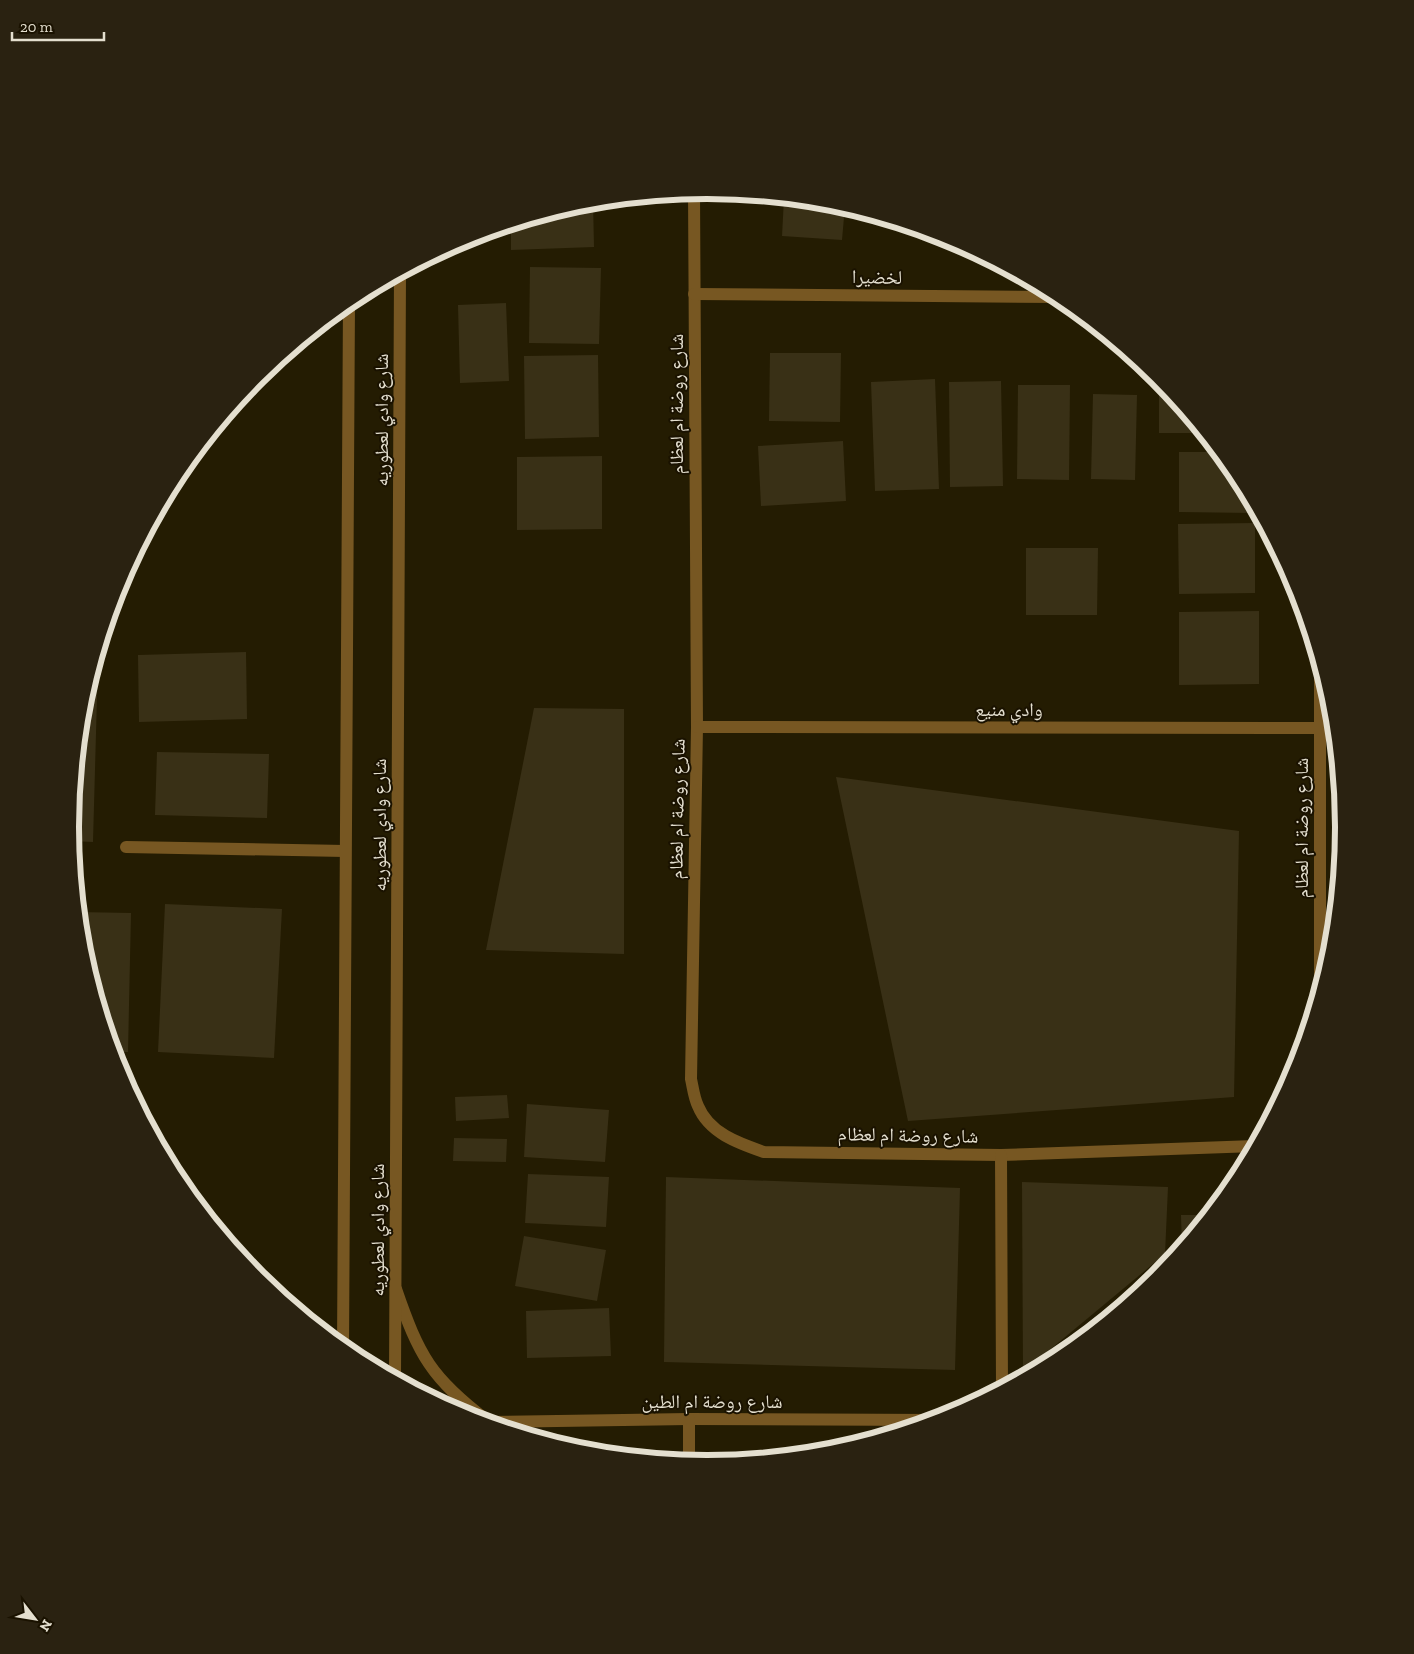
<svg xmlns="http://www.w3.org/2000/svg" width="1414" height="1654" font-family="'Zilla Slab','Noto Naskh Arabic',serif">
	<rect width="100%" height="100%" fill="#241c02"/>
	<g fill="#393016">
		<polygon points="784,198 832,202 845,206 842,240 782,236"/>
		<polygon points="593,201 594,247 511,250 511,224 583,202"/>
		<polygon points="530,267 601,268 599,344 529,343"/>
		<polygon points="506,303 509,381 460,383 458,305"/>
		<polygon points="770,353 841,353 840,422 769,421"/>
		<polygon points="598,355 599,437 525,439 524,356"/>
		<polygon points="935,379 939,489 875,491 871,382"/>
		<polygon points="1159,379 1204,433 1159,433"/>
		<polygon points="1001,381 1003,486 950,487 949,382"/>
		<polygon points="1018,385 1070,385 1069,480 1017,479"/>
		<polygon points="1093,394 1137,395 1135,480 1091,479"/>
		<polygon points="843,441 846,501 761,506 758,446"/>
		<polygon points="1179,452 1220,452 1237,473 1252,503 1252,513 1179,512"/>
		<polygon points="602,456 602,529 517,530 517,457"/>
		<polygon points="1255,523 1255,593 1179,594 1178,524"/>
		<polygon points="1026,548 1098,548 1097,615 1026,615"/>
		<polygon points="1259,611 1259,684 1179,685 1179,612"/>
		<polygon points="246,652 247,719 139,722 138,655"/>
		<polygon points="95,661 98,661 93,842 71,841 70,827 82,702"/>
		<polygon points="534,708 624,709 624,954 486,950"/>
		<polygon points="157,752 269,754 267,818 155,815"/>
		<polygon points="836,777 1239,831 1234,1097 908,1121"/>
		<polygon points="165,904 282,909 274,1058 158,1052"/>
		<polygon points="78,912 131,913 128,1052 113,1052 82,951"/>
		<polygon points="507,1095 509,1118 456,1121 455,1097"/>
		<polygon points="527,1104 609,1110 605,1162 524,1157"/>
		<polygon points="454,1138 507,1139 506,1162 453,1161"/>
		<polygon points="528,1174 609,1177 606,1227 525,1223"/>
		<polygon points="666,1177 960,1188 955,1370 664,1362"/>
		<polygon points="1022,1182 1168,1187 1165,1254 1023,1372"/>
		<polygon points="1181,1215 1209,1215 1182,1248"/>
		<polygon points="524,1236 606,1250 597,1301 515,1286"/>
		<polygon points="609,1308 611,1356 527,1358 526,1311"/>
		<polygon points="836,1450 708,1464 708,1452"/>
	</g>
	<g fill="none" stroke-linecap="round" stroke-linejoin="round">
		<polyline stroke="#775722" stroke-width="12" points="126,847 345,851"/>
		<g stroke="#775722" stroke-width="12">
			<path d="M 694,191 L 697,727 L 691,1079 C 693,1088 694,1098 698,1106 C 709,1133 738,1143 764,1152 L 1001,1155 L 1255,1146"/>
			<polyline points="694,294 1061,297"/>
			<polyline points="697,727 1320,728"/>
			<polyline points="1320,992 1320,664"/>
			<polyline points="1001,1155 1002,1388"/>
			<path d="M 396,1289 C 419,1356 431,1378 488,1421"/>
			<polyline points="486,1422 689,1419 936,1420"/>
			<polyline points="689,1462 689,1419"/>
		</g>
		<g stroke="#775722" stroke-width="12">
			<polyline points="343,1349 349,301"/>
			<polyline points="395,1379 400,272"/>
		</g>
	</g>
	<g text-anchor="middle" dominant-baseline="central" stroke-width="4" stroke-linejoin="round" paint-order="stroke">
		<g font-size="19" fill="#e4dfcf" stroke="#1a1200">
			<text transform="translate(877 277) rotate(1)">لخضيرا</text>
			<text transform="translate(676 404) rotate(-90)">شارع روضة ام لعظام</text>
			<text transform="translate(381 420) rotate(-90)">شارع وادي لعطوريه</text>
			<text x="1009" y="709">وادي منيع</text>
			<text transform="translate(677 809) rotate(-89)">شارع روضة ام لعظام</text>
			<text transform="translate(379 825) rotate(-90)">شارع وادي لعطوريه</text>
			<text transform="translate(1301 828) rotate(-90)">شارع روضة ام لعظام</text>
			<text transform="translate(908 1135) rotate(1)">شارع روضة ام لعظام</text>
			<text transform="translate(377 1230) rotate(-90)">شارع وادي لعطوريه</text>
			<text x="712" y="1401">شارع روضة ام الطين</text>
		</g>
	</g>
	<path d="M0 0H1414V1654H0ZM79 827a628 628 0 1 1 1256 0a628 628 0 1 1-1256 0Z" fill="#2a2211" fill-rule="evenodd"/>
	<path fill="none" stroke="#e4dfcf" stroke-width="6" d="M79 827a628 628 0 1 1 1256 0a628 628 0 1 1-1256 0Z"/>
	<g transform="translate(35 1619) rotate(121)" stroke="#1a1200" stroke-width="4" paint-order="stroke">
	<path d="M0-4L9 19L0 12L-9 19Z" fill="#e4dfcf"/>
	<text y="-8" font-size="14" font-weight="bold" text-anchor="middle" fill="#e4dfcf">N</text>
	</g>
	<path d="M12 32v8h92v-8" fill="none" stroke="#e4dfcf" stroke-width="2.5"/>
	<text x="20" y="32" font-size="15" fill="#e4dfcf" stroke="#1a1200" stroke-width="4" paint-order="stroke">20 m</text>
</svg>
